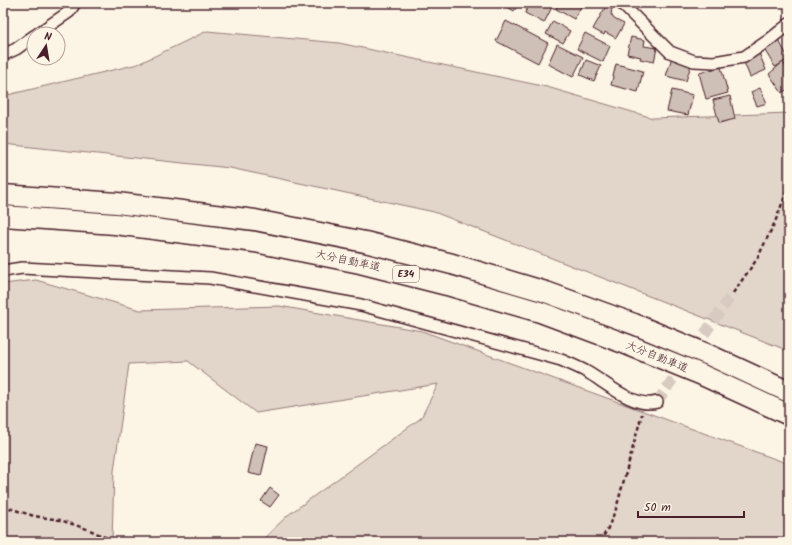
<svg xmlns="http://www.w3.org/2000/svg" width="792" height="545" font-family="Kalam,'Klee One',sans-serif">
	<rect width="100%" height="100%" fill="#fcf5e5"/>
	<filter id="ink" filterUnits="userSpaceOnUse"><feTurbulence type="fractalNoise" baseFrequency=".025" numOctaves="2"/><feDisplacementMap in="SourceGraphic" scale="8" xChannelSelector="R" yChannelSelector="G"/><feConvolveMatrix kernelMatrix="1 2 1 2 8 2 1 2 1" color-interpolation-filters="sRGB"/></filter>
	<g filter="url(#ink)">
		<g fill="#e2d5ca" stroke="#967a7a">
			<polygon points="207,31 339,43 547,87 653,118 789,113 789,351 434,212 230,168 3,144 3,96 138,64"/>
			<polygon points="36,280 140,310 279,306 422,331 789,464 789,542 260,542 288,515 421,418 438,384 256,413 188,361 129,364 114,471 112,542 3,542 3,284"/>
		</g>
		<g fill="#cfc0b7" stroke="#4a1f2b">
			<polygon points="501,3 519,3 514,11"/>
			<polygon points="530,3 544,3 552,7 544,23 525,13"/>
			<polygon points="559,3 579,3 582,5 574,19 556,9"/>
			<polygon points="606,6 612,9 611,14 614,19 624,24 616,38 605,32 604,35 593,29"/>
			<polygon points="506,21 548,43 538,63 496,41"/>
			<polygon points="553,21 570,31 563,43 546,34"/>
			<polygon points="585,33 610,46 603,62 577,49"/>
			<polygon points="631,37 645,40 644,46 657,48 654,62 640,59 641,57 627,54"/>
			<polygon points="778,39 789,59 775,67 762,46"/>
			<polygon points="557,44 583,57 573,77 548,64"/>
			<polygon points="759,53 766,70 750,77 743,60"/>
			<polygon points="672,57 692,62 686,81 666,76"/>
			<polygon points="586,60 601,66 594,81 580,75"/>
			<polygon points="783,62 789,73 789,88 782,93 769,74"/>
			<polygon points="616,64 643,71 638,92 611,85"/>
			<polygon points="721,67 728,93 706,99 699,73"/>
			<polygon points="760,88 767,103 757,106 751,92"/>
			<polygon points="672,90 693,95 688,115 667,111"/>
			<polygon points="730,96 735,119 719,123 713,100"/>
			<polygon points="255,443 268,446 261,476 248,473"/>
			<polygon points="270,488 279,495 270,507 261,501"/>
		</g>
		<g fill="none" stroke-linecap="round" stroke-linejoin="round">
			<polyline stroke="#d8cac0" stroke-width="11" stroke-dasharray="11 5.5" stroke-linecap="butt" points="657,402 733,293"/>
			<g stroke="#4a1f2b" stroke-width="14">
				<g id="minor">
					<polyline points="621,3 670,52 694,61 714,62 744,57 769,40 789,24"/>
					<polyline points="37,34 69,12 75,3"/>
					<polyline points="3,55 16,49 34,36"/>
					<path d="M 3,271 L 22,268 L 210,278 L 361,305 L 561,360 C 570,364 578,367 587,372 C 605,382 635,409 657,402"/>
				</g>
			</g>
			<g stroke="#4a1f2b" stroke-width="23">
				<g id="motorway">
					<polyline points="3,195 117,203 255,220 365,242 452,264 546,292 634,324 709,355 789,392"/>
					<polyline points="3,216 115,224 255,242 360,263 447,285 540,312 626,344 700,374 789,415"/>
				</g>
			</g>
			<g stroke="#4a1f2b" stroke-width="2.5" stroke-dasharray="4 3" stroke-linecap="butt">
				<polyline points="733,293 757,259 775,222 787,191 789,183"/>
				<polyline points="3,505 12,509 34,516 60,520 90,530 109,539 113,542"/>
				<polyline points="600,542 607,530 616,509 642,414"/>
			</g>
			<use href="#minor" stroke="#fcf5e5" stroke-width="11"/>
			<use href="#motorway" stroke="#fcf5e5" stroke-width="20"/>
		</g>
	</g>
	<g text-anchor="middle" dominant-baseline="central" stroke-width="3" stroke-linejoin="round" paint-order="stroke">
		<rect fill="#fcf5e5" stroke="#7f5f63" stroke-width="1" x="393" y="266" width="26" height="16" rx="3"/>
		<g font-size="10" font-weight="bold" fill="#4a1f2b">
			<text x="406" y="274">E34</text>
		</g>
		<g font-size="11" fill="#4a1f2b" stroke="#fcf5e5">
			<text transform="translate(348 261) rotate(12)">大分自動車道</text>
			<text transform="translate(657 357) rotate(22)">大分自動車道</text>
		</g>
	</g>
	<rect width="792" height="545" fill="none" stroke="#fcf5e5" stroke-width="16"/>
	<rect x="8" y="8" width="776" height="529" fill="none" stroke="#4a1f2b" stroke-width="1.5" filter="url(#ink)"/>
	<g transform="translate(46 46) rotate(12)"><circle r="19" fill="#fcf5e5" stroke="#b59f9b"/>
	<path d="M0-3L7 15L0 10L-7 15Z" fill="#4a1f2b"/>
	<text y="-6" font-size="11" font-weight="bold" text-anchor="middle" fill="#4a1f2b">N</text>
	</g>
	<path d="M638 511v6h106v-6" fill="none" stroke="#4a1f2b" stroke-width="2"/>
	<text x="644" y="511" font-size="12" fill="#4a1f2b" stroke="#fcf5e5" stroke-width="3" paint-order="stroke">50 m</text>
</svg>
